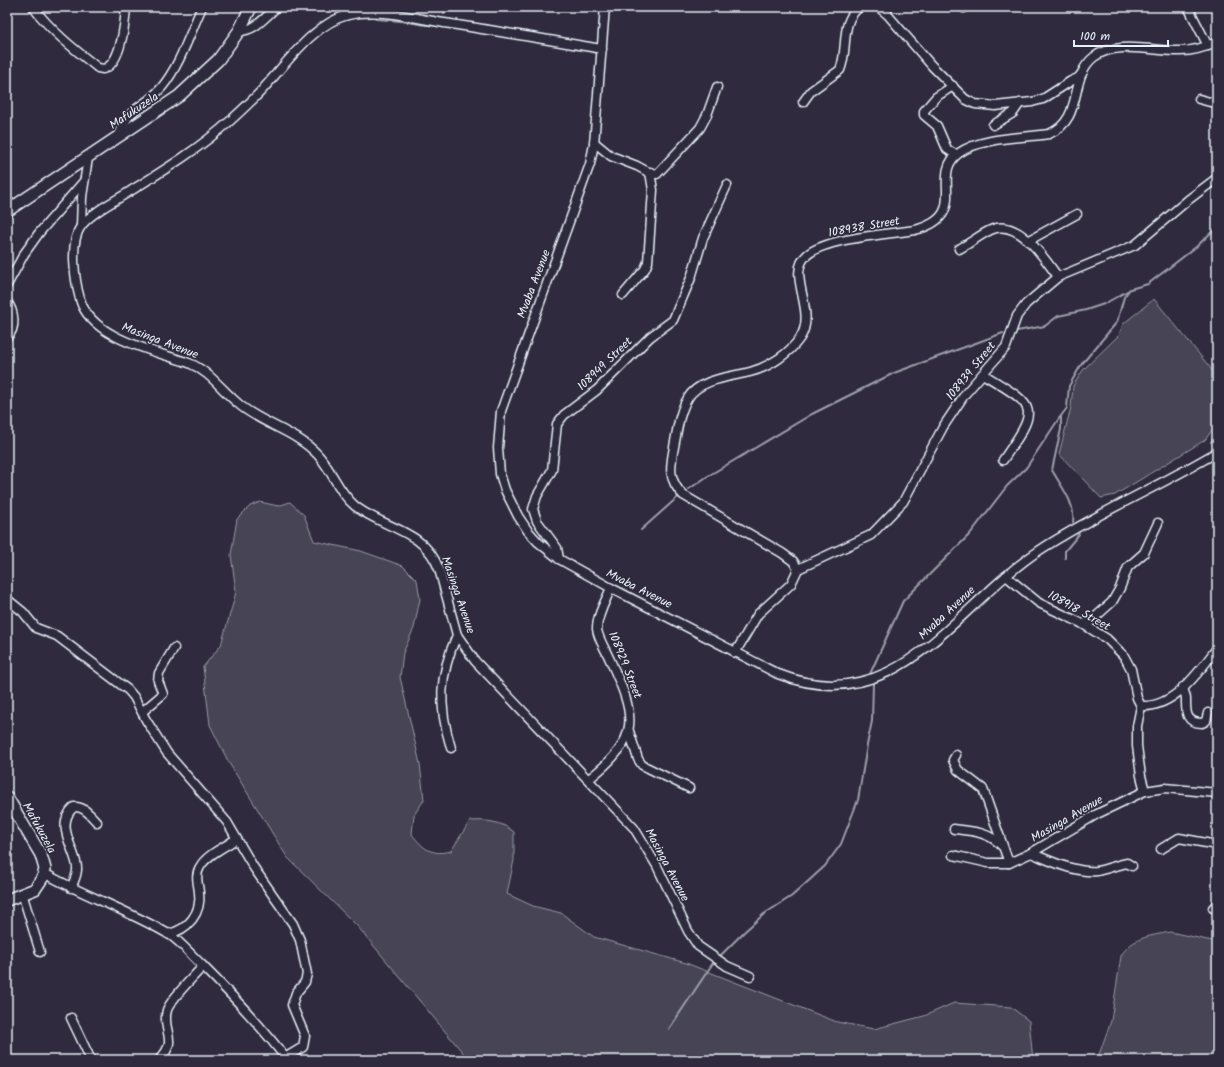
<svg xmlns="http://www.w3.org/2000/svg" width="1224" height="1067" font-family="Kalam,sans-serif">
	<rect width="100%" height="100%" fill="#2f2a3d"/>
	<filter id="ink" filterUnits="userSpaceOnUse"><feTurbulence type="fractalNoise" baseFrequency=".025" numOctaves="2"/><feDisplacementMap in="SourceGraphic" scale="8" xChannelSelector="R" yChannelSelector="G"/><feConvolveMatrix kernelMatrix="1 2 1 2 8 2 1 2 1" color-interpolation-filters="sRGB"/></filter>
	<g filter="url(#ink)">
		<g fill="#464455" stroke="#979aa6">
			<polygon points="1154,299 1217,376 1217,423 1205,440 1115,495 1101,498 1059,454 1071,407 1073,386 1083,370 1119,335 1123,324"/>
			<path d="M 260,502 L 278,506 L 290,502 L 304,515 L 314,541 L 361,551 L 403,566 L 417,580 L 420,599 L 414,628 L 403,653 L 400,677 L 420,764 L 424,800 L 414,815 L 412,834 C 423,849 432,856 451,851 L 470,821 C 486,820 501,821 514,832 L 514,860 L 507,894 L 533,906 L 561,913 L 594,937 L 686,963 L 837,1022 L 874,1029 L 924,1016 L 954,1003 L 1011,1007 L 1029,1021 L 1033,1060 L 469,1060 L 358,927 L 287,857 L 229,763 L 210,725 L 203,667 L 221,645 L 234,600 L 236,591 L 231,555 L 237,519 L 250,506 Z"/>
			<path d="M 1170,932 L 1217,942 L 1217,1060 L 1097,1060 L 1111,1021 L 1121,956 C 1132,937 1150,936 1170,932 Z"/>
		</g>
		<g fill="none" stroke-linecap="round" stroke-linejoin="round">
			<g stroke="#9c9fab" stroke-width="2">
				<polyline points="444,13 451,7"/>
				<polyline points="376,19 401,21 426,25 432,24"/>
				<polyline points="1017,331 1045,326 1058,316 1086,310 1104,304 1129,290"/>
				<polyline points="1211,442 1217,434"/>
				<polyline points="689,489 708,476 812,414 894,373 1003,333"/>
				<path d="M 1073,522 C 1076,503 1060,485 1052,470 L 1061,429 L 1061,416 L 1067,408 L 1069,386 L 1081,365 L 1117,322 L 1124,297 L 1130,289 L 1148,284 L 1196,247 L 1217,227"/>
				<polyline points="641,530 678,497"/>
				<polyline points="1065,558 1065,551 1079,534"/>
				<polyline points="870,674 903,601 970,534 1007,486 1026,468 1060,417"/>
				<polyline points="721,955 744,932 764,914 792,896 825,866 841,844 858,800 867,745 872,721 873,684"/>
				<polyline points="669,1029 713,963"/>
			</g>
			<g stroke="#e8f1f8" stroke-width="11">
				<g id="minor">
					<path d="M 33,7 C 51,31 74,49 98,68 L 103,69 C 121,65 125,22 126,7"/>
					<polyline points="342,7 347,15"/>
					<path d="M 605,7 L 594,144 L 590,164 L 501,411 L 498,448 L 500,474 L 505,490 L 518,516 L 528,531 L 538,542 L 559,559 L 611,588 L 778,674 C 899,721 953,607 1040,550 C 1096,513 1159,487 1217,452"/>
					<polyline points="878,7 887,14"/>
					<polyline points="887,7 887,14 932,66 965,99 975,104 995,106 1032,102 1043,99 1071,81 1078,78 1083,72"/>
					<polyline points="1188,7 1208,46"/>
					<polyline points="964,8 964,7"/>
					<path d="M 239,31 C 255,31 265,17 277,7"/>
					<path d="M 602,49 C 549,40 497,31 444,23 C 414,18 379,8 348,15 C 314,23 285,65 263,89 C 253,100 241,111 230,121 C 200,148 166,169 132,190 C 117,200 93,211 81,226 C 69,243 75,281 80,299 C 90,338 155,351 189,363 C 211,372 223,392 241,406 C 265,425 297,432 318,455 C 332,470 338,492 355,506 C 384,529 424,529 439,569 L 457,635 L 475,661 L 634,828 L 657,866 L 688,931 L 698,946 L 727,966 L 750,976"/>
					<polyline points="953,86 936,97 924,111 924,115 937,126 947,149 956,155"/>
					<polyline points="1199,99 1210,102 1217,101"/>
					<path d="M 803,102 L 811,91 L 840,70 C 849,49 839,21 860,7"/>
					<polyline points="993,125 1013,113 1020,103"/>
					<path d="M 119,137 C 127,106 144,109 162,87 C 180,65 190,33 202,7"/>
					<polyline points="594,142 611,156 637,166 648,172 657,174 700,128 707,115 717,87"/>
					<polyline points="81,226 82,197 88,158"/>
					<polyline points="1028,241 1077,214"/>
					<path d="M 959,249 C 969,244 984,232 993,229 C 1019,219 1045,259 1058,277"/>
					<polyline points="7,285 24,254 39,233 84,181"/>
					<polyline points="623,295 645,269 648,262 653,190 650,172"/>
					<path d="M 7,302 C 14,311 17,328 7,337"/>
					<path d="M 983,374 C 1038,408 1040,406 1003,460"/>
					<polyline points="559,559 557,548 537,521 533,509 537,496 552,470 557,424 564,415 597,390 650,337 673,320 691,278 703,238 727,185"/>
					<polyline points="798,569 871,535 903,502 943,427 965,394 1006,347 1017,316 1026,304 1058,277 1135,245 1188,200 1217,178"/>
					<polyline points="1006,576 1039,603 1083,624 1107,639 1124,656 1131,669 1137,698 1141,706 1137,726 1137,746 1141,776 1145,791"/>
					<polyline points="7,599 23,612 36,628 57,636 128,690 134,697 146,720 167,753 227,822 254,868 293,924 300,940 307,974 305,982 296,993 292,1005 305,1036 303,1047 285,1058"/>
					<polyline points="1083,624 1091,621 1112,602 1120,588 1128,567 1144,553 1158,523"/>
					<path d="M 735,653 L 758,614 L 791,584 L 798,569 L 793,561 L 782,553 L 683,495 C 668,480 670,467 674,447 C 677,432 679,412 688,398 C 699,379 731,377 750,372 C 769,367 789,354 800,338 C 818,311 785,274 807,255 C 826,238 889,234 915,230 C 973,215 928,175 959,153 C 981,137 1023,138 1049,134 C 1085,119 1068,77 1094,57 C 1116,40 1156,52 1181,51 C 1194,51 1206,47 1217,42"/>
					<path d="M 1183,687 C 1183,691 1186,694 1186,699 C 1186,711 1185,723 1202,723 L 1206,721 L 1208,713"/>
					<path d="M 1141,706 C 1174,708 1199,672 1217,648"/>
					<polyline points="142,712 163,694 158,681 159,673 174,648"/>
					<polyline points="629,731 638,759 642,765 689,788"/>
					<path d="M 451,748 C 438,705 439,676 457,635"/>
					<polyline points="956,755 953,760 958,770 983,789 1009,863"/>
					<path d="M 589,779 C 642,737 636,717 610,660 C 606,650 598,639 597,629 C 597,615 606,600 611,588"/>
					<path d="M 954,829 C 972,831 989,832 1002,846"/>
					<polyline points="1161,849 1179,838 1217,845"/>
					<path d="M 1031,853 C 1051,861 1075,873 1097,871 C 1107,869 1117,865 1127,863 L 1132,866"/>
					<polyline points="953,855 988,863 1009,863 1031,853 1097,814 1145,791 1165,788 1217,793"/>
					<path d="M 44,873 C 85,896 130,911 170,935 C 182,943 191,955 201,964 C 232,995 261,1025 287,1060"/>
					<path d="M 71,888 C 74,881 78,874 77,867 C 75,848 54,825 74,807 C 84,806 90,815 97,822"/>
					<polyline points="22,893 40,952"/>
					<polyline points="1213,908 1217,904"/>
					<path d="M 168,934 C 188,930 202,913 199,892 C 198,883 195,875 200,867 C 206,855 225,847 236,839"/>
					<polyline points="71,1018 91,1060"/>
					<path d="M 159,1060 C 180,1039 161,1032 167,1010 C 172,997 193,978 203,966"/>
				</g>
			</g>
			<g stroke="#e8f1f8" stroke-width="14">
				<g id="major">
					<polyline points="7,211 179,96 218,60 239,31 251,7"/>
					<polyline points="7,797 41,855 45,869 43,877 35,889 7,900"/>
				</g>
			</g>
			<use href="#minor" stroke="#2f2a3d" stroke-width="8"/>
			<use href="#major" stroke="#2f2a3d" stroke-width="11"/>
		</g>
	</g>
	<g text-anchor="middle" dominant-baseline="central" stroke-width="3.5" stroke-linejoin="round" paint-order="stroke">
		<g font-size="12" fill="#e8f1f8" stroke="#2f2a3d">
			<text transform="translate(134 111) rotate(-34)">Mafukuzela</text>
			<text transform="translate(864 227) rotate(-10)">108938 Street</text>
			<text transform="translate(534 284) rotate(-69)">Mvaba Avenue</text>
			<text transform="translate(160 341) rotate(21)">Masinga Avenue</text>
			<text transform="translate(605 364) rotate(-44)">108949 Street</text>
			<text transform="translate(971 371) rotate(-51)">108939 Street</text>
			<text transform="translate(639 589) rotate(27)">Mvaba Avenue</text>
			<text transform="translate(458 595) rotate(71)">Masinga Avenue</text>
			<text transform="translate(1079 611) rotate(29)">108918 Street</text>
			<text transform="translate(947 613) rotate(-43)">Mvaba Avenue</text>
			<text transform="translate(625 665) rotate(68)">108929 Street</text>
			<text transform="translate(1067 819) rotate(-30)">Masinga Avenue</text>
			<text transform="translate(39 828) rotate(61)">Mafukuzela</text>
			<text transform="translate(667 865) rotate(62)">Masinga Avenue</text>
		</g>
	</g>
	<rect width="1224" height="1067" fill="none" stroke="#2f2a3d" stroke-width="24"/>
	<rect x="12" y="12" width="1200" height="1043" fill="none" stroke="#e8f1f8" stroke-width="1.5" filter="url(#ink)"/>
	<path d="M1074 40v6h94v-6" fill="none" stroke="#e8f1f8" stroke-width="2"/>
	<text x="1080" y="40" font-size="12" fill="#e8f1f8" stroke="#2f2a3d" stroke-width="3" paint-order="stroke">100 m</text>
</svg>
